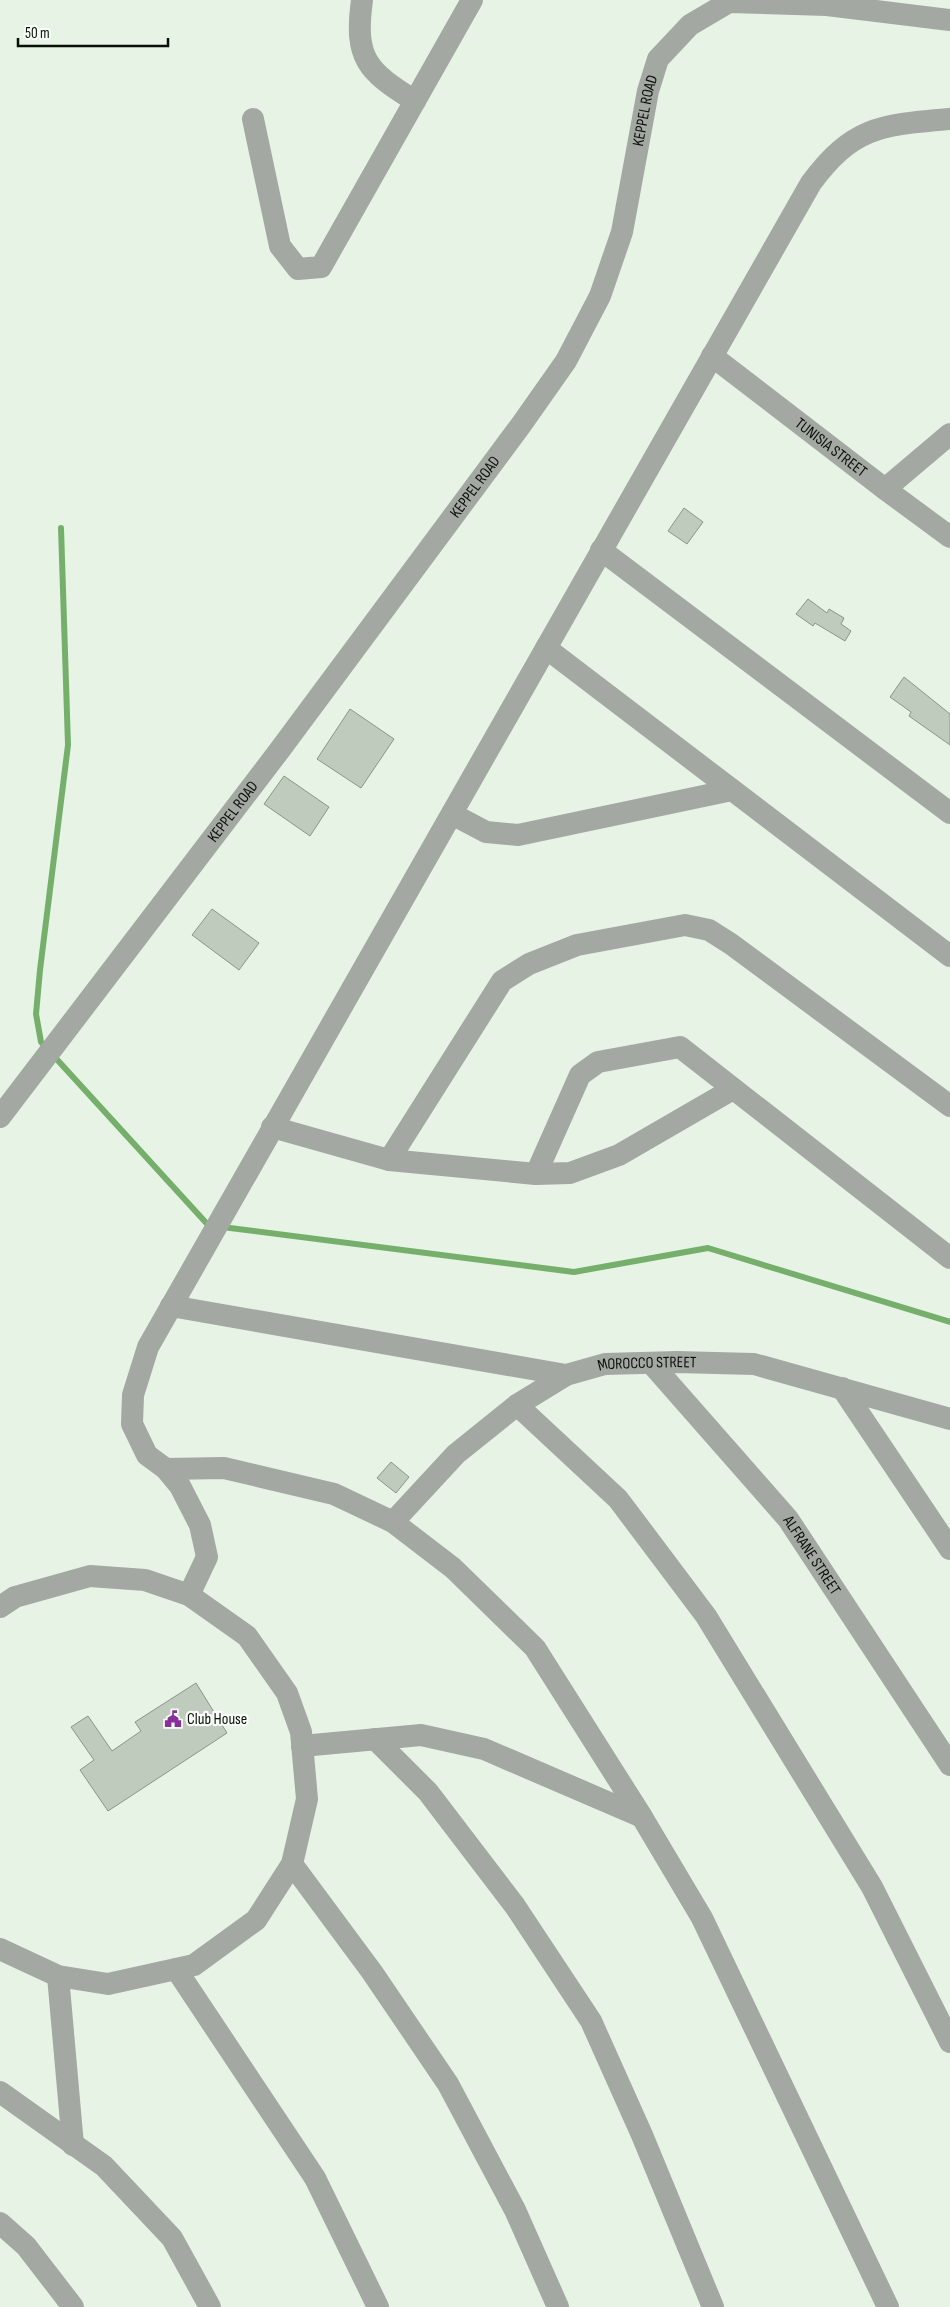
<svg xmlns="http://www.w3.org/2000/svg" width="950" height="2307" font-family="'Sofia Sans Condensed',sans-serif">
	<rect width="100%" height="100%" fill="#e7f4e5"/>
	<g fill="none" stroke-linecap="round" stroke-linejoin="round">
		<g stroke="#76af6c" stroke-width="6">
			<polyline points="61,528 68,745 40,970 36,1014 41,1042 209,1226 212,1226"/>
			<polyline points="222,1227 574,1272 708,1248 950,1322"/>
		</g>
	</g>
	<g fill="#bfccbd" stroke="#8a9688">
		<polygon points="684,508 703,522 687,544 668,531"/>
		<polygon points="808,599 827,613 829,609 844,618 841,624 851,631 845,641 815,623 813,626 796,614"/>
		<polygon points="904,677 950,714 950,745 909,716 911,712 890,697"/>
		<polygon points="350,709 394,739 361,788 317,759"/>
		<polygon points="284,776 329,807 310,836 264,804"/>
		<polygon points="212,909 259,943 239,970 192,935"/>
		<polygon points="391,1462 409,1477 396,1493 377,1478"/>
		<polygon points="196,1683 227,1733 108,1811 80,1770 94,1760 71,1727 88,1716 112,1751 141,1731 135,1722"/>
	</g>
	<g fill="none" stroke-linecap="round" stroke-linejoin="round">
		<g stroke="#a3a8a2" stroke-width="22">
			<path d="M 362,0 C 354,59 367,71 415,101"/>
			<polyline points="253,119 280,246 298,269 321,267 472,0"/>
			<path id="s1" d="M 712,356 L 885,489 L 950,537"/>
			<polyline points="885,489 950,434"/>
			<polyline points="601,550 950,813"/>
			<polyline points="546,648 950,956"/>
			<polyline points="452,814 486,832 518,835 732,790"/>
			<path id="s2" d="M 0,1117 L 279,751 L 521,425 L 566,361 L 600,296 L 622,232 L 648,91 L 658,59 L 690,25 L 729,2 L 827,5 L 950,20"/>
			<polyline points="272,1127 389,1160 536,1174 570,1173 619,1155 733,1089"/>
			<polyline points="389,1160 502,981 529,964 577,945 685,925 709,930 731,944 950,1106"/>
			<polyline points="536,1174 580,1075 598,1062 680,1047 950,1258"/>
			<polyline points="171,1306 566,1375"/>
			<path id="s3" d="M 651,1363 L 788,1519 L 950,1765"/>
			<polyline points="842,1388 950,1549"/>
			<polyline points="517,1405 618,1499 706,1616 872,1887 950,2042"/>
			<polyline points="166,1469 224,1468 334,1494 393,1522 453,1568 535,1648 642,1817 702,1918 888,2307"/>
			<path id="s4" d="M 393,1522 L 456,1454 L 517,1405 L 566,1375 L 605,1364 L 677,1362 L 754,1364 L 950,1419"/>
			<path d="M 189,1595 L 207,1557 L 200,1525 L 180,1486 L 166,1469 L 147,1455 L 132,1424 L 133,1395 L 148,1347 L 811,183 C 854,125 883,125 950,119"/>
			<polyline points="0,1607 15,1597 90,1576 145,1580 189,1595 247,1636 287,1693 301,1732 307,1799 292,1864 256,1920 194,1965 108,1984 58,1976 0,1949"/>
			<polyline points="375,1739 428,1792 515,1906 591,2021 642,2135 713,2307"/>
			<polyline points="302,1746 421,1735 484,1749 642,1817"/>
			<polyline points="292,1864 372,1972 448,2084 515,2210 558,2307"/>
			<polyline points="176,1969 315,2178 378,2307"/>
			<polyline points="58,1976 73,2145"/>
			<polyline points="0,2092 104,2166 172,2238 210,2307"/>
			<polyline points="0,2223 26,2246 73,2307"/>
		</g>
	</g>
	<defs>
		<g id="civic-bare" transform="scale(1.35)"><path d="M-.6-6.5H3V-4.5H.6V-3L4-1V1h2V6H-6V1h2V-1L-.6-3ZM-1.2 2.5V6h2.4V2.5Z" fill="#892e9a" stroke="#f9fff8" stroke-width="2.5" paint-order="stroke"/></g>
	</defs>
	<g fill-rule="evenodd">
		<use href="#civic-bare" x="173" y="1719"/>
	</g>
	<g text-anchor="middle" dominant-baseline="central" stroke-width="4.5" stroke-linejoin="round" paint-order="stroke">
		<g font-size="16" fill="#0a0e09" stroke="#f9fff8">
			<text stroke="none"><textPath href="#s2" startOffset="1209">KEPPEL ROAD</textPath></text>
			<text stroke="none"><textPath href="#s1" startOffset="150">TUNISIA STREET</textPath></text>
			<text stroke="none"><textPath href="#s2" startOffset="789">KEPPEL ROAD</textPath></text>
			<text stroke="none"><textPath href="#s2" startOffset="384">KEPPEL ROAD</textPath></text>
			<text stroke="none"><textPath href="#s4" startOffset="311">MOROCCO STREET</textPath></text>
			<text stroke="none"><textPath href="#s3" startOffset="251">ALFRANE STREET</textPath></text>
		</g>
		<g font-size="16" fill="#0a0e09" stroke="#f9fff8" text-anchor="start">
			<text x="187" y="1719">Club House</text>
		</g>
	</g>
	<path d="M18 38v8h150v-8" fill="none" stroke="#0a0e09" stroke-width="2.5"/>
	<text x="25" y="38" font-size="15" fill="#0a0e09" stroke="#f9fff8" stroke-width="4" paint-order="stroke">50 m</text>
</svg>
